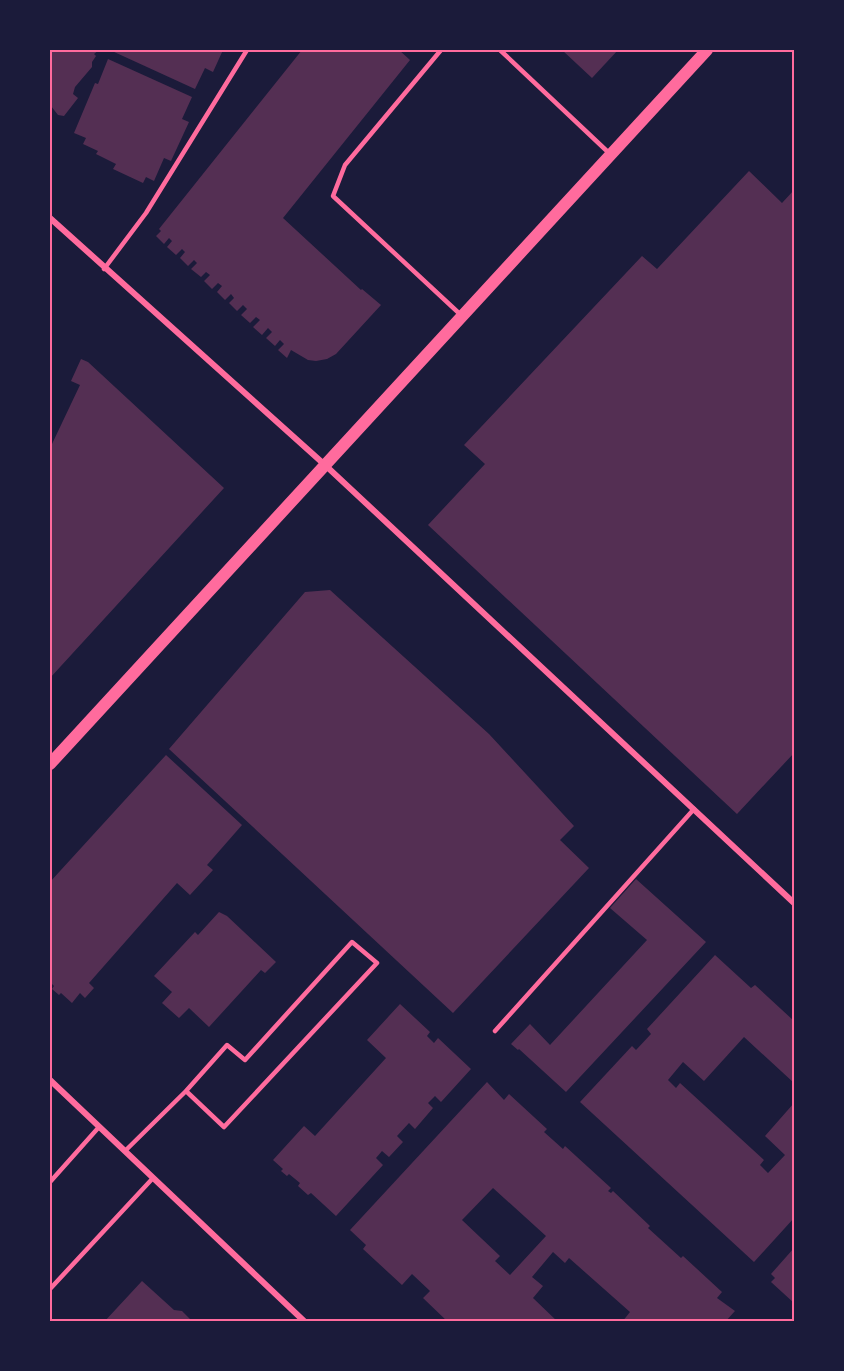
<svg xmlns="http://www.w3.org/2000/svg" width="844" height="1371" font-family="'Work Sans',sans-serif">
	<rect width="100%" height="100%" fill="#1b1b3a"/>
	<g fill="#542f53" fill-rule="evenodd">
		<polygon points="50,50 99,50 94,54 96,56 92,62 92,67 75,87 73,94 78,98 64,116 58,115 51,106 50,108"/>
		<polygon points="113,50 223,50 213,72 205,68 195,89 112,51"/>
		<polygon points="302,50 399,50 410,60 283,218 361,290 362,289 381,305 336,354 327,359 316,361 308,360 291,350 287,358 278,350 284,344 280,340 275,346 266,338 272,332 268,328 262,335 253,327 260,320 256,317 250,323 241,315 247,309 243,305 237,311 229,303 234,298 231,294 225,300 217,292 222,286 218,283 212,289 204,281 210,275 206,272 201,277 191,269 197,263 194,260 188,266 180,258 185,252 182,249 176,255 167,247 172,241 169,238 164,244 156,236 161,231 159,229"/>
		<polygon points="562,50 618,50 592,78"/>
		<polygon points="108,59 192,97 182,119 189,122 171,161 164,158 154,181 146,177 143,183 113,169 116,164 96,154 98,151 83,144 86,138 74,133 95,83 98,84"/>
		<polygon points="749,171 782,203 794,190 794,753 737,814 428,525 485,464 464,445 642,256 657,269"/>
		<polygon points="81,359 88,362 224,488 50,678 50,443 52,444 80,385 71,381"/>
		<polygon points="330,590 489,734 574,826 560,840 589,868 453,1013 169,749 305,592"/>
		<polygon points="166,755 242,825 207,865 213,870 190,895 177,883 89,983 94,988 85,998 80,993 72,1003 61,993 59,995 52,989 54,986 50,982 50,882"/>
		<polygon points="636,879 706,942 566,1092 519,1049 518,1050 511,1044 530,1024 550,1045 647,940 610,908"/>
		<polygon points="219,912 227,916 276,962 265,973 261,970 209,1027 189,1008 179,1018 162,1003 172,992 154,976 195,932 198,935"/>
		<polygon points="715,955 751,988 755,985 794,1021 794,1083 744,1037 704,1081 683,1062 668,1080 676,1088 680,1083 764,1160 760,1165 768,1173 785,1155 765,1136 794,1103 794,1218 754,1262 580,1102 632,1046 636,1050 651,1034 647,1029"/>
		<polygon points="400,1004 430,1032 427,1036 434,1043 438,1038 471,1069 441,1102 435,1096 428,1103 433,1108 415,1129 409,1123 397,1136 403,1142 389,1157 382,1151 376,1158 383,1165 336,1216 311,1193 308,1195 298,1186 300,1183 289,1174 287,1176 281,1171 283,1169 273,1160 304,1126 315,1136 386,1058 367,1040"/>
		<path d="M 487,1082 L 504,1100 L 509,1094 L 547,1129 L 544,1132 L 563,1149 L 565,1146 L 611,1188 L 608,1191 L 611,1193 L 613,1191 L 650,1226 L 648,1228 L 681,1258 L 683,1256 L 722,1292 L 717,1298 L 735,1311 L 725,1322 L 622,1322 L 630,1312 L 569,1258 L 565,1263 L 553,1252 L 532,1277 L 543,1286 L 533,1298 L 558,1322 L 448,1322 L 423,1298 L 430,1291 L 412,1274 L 402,1285 L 363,1249 L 366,1245 L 350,1230 ZM 493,1188 L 546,1236 L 510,1275 L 495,1261 L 500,1256 L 462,1220 Z"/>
		<polygon points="794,1248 794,1303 771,1282 775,1278 771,1274"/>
		<polygon points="142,1281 174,1310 182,1311 193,1322 104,1322"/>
	</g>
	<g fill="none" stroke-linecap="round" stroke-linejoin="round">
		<g stroke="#ff6b9d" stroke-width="4.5">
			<polyline points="441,50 345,165 333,196 462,316"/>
			<polyline points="500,50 609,153"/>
			<polyline points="104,269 146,213 247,50"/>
			<polyline points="495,1031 694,809"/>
			<polyline points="125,1151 186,1091 224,1127 377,963 352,942 245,1060 227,1045 186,1091"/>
			<polyline points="50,1182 99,1127"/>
			<polyline points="50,1289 153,1178"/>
		</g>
		<g stroke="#ff6b9d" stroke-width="6">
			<polyline points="50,218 325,465 794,903"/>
			<polyline points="50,1080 305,1322"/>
		</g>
		<polyline stroke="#ff6b9d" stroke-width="12" points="50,764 707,50"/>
	</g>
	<rect width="844" height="1371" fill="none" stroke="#1b1b3a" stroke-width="102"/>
	<rect x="51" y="51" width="742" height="1269" fill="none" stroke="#ff6b9d" stroke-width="2"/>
</svg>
